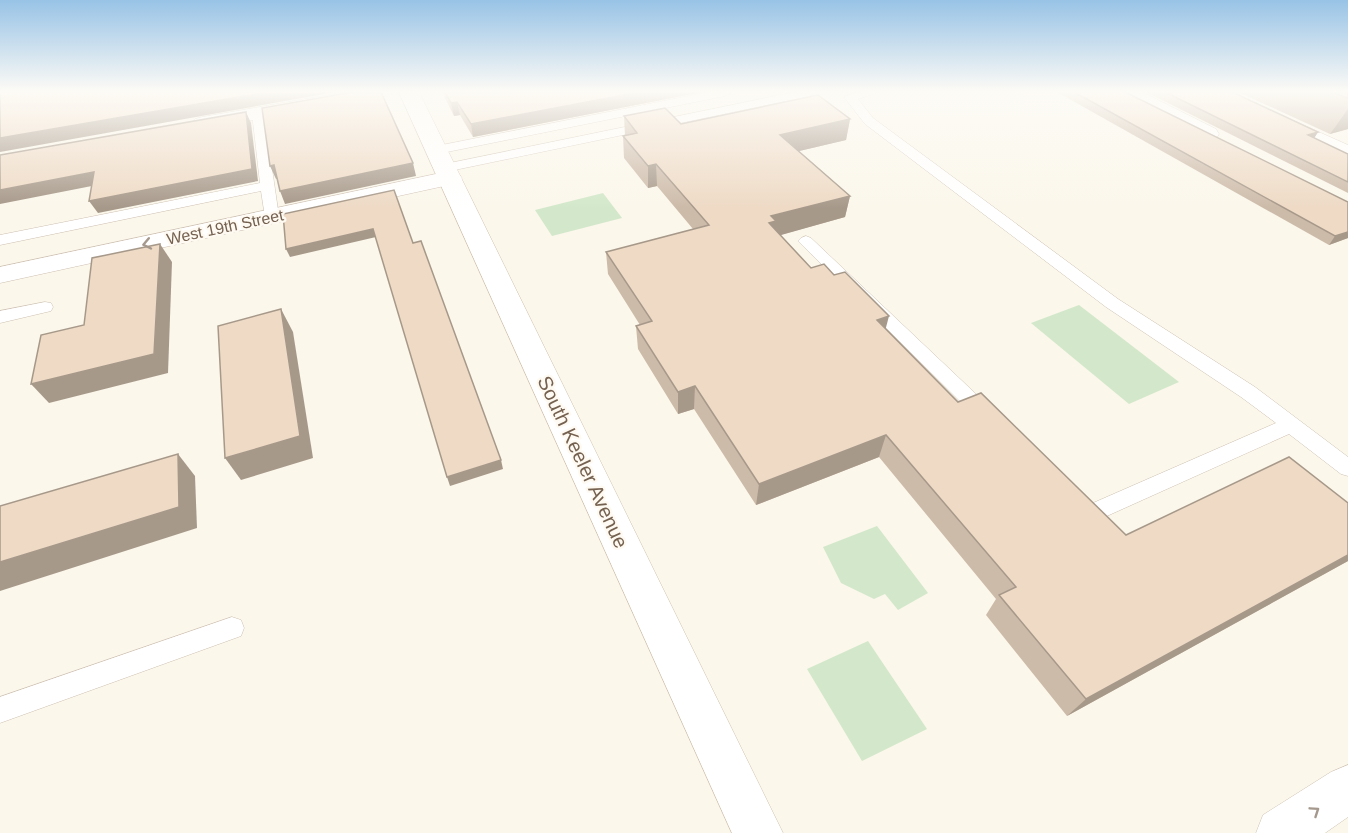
<svg xmlns="http://www.w3.org/2000/svg" width="1348" height="833" font-family="Arial,sans-serif">
	<rect width="100%" height="100%" fill="#fbf7eb"/>
	<g fill="#d3e8ca">
		<polygon points="603,193 622,218 552,236 535,210"/>
		<polygon points="1079,305 1179,382 1129,404 1031,323"/>
		<polygon points="877,526 928,593 898,610 885,594 874,599 841,583 823,547"/>
		<polygon points="868,641 927,729 862,761 807,669"/>
	</g>
	<g fill="none" stroke-linecap="round" stroke-linejoin="round">
		<g stroke="#cdc0b2" stroke-width="1">
			<g id="lane">
				<polygon points="709,92 731,92 725,96 437,154 430,150 437,146"/>
				<polygon points="795,92 816,92 810,96 445,172 438,168 445,164"/>
				<path d="M 858,92 L 879,92 L 858,99 L 873,118 L 1118,299 L 1255,387 L 1348,457 L 1348,476 L 1341,474 L 1289,434 L 1098,520 C 1085,525 1075,517 1069,505 L 1072,499 L 1080,496 L 1093,503 L 1276,423 L 1241,397 L 1106,307 L 865,124 L 844,97 Z"/>
				<polygon points="258,109 264,113 279,217 277,220 272,221 265,217 261,191 0,245 0,235 260,183 252,113"/>
				<polygon points="1294,121 1348,145 1348,154 1290,128 1290,122"/>
				<polygon points="806,236 811,238 994,411 997,416 994,421 987,423 980,421 801,244 798,241 801,238"/>
				<polygon points="45,302 51,303 53,307 51,311 0,323 0,311"/>
				<polygon points="232,617 241,620 244,628 241,636 0,723 0,697"/>
			</g>
		</g>
		<g stroke="#cdc0b2" stroke-width="1">
			<g id="street">
				<polygon points="346,92 388,92 385,96 378,98 202,129 195,127 191,123 195,119 202,117"/>
				<polygon points="1117,92 1142,92 1216,129 1219,134 1216,139 1200,139 1120,96"/>
				<polygon points="450,171 458,173 462,178 458,183 0,283 0,267"/>
				<polygon points="1348,765 1348,817 1325,833 1256,833 1263,815 1331,772"/>
			</g>
		</g>
		<g stroke="#cfc1af" stroke-width="1">
			<polygon id="secondary" points="399,92 419,92 783,833 732,833"/>
		</g>
		<use href="#lane" fill="#fff" fill-rule="evenodd"/>
		<use href="#street" fill="#fff" fill-rule="evenodd"/>
		<use href="#secondary" fill="#fff" fill-rule="evenodd"/>
	</g>
	<g fill="#cdbba9">
		<polygon points="443,92 702,92 473,137 460,115 454,116 444,96"/>
		<polygon points="1057,92 1125,92 1348,202 1348,238 1329,245"/>
		<polygon points="1146,92 1232,92 1318,132 1314,138 1348,154 1348,193"/>
		<polygon points="1238,92 1348,92 1348,129 1330,134"/>
		<polygon points="624,116 681,124 850,119 846,140 799,151 850,196 845,217 780,235 811,268 885,329 958,402 1126,535 1348,503 1348,561 1067,716 986,615 996,599 879,457 756,505 694,409 678,414 638,349 636,326 640,325 608,274 606,252 693,229 657,186 648,188 624,158 623,136 625,136"/>
	</g>
	<g fill="#a7998a">
		<polygon points="267,92 335,92 0,152 0,138"/>
		<polygon points="639,92 702,92 473,137 471,124"/>
		<polygon points="457,102 460,115 454,116 451,103"/>
		<polygon points="1348,109 1348,129 1330,134"/>
		<polygon points="246,112 251,123 258,181 98,213 89,201"/>
		<polygon points="850,119 846,140 778,156 780,135"/>
		<polygon points="1318,132 1313,140 1308,135"/>
		<polygon points="413,163 416,176 285,204 280,191"/>
		<polygon points="656,164 657,186 648,188 648,166"/>
		<polygon points="274,165 280,178 276,179 270,166"/>
		<polygon points="94,172 102,184 0,204 0,190"/>
		<polygon points="850,196 845,217 774,237 767,245 771,216"/>
		<polygon points="373,229 376,237 290,257 286,249"/>
		<polygon points="1348,232 1348,238 1329,245 1335,236"/>
		<polygon points="160,244 172,262 168,373 49,403 31,384"/>
		<polygon points="281,309 293,332 313,458 241,480 225,458"/>
		<polygon points="889,316 883,339 877,320"/>
		<polygon points="695,386 694,409 678,414 678,392"/>
		<polygon points="886,435 879,457 756,505 759,484"/>
		<polygon points="178,454 195,476 197,528 0,591 0,562"/>
		<polygon points="501,460 503,469 450,486 447,477"/>
		<polygon points="1348,555 1348,561 1067,716 1086,699"/>
	</g>
	<g fill="#eedac5" stroke="#a7998a" stroke-width="1.5">
		<polygon points="0,92 267,92 0,138"/>
		<polygon points="353,92 381,92 413,163 280,191 274,165 270,166 262,108"/>
		<polygon points="445,92 639,92 471,124 457,102 451,103"/>
		<polygon points="1074,92 1125,92 1348,202 1348,232 1335,236"/>
		<polygon points="1165,92 1232,92 1318,132 1308,135 1348,154 1348,182"/>
		<polygon points="1332,92 1348,92 1348,98"/>
		<polygon points="818,95 850,119 780,135 850,196 771,216 776,221 769,223 811,268 824,264 834,275 845,272 889,316 877,320 958,402 981,393 1126,535 1289,457 1348,503 1348,555 1086,699 999,595 1016,587 886,435 759,484 695,386 678,392 636,326 652,321 606,252 709,225 656,164 648,166 623,136 637,133 624,116 665,108 681,124"/>
		<polygon points="246,112 252,169 89,201 94,172 0,190 0,155"/>
		<polygon points="394,190 413,243 421,241 501,460 447,477 373,229 286,249 283,214"/>
		<polygon points="160,244 154,354 31,384 41,335 84,325 92,258"/>
		<polygon points="281,309 300,436 225,458 218,326"/>
		<polygon points="178,454 179,507 0,562 0,506"/>
	</g>
	<defs><path id="oneway-chevron" d="M-2-3.5L2.5 0L-2 3.5" fill="none" stroke-width="1.6" stroke-linecap="round" stroke-linejoin="round" transform="scale(1.5)"/></defs>
	<g stroke="#a5988d">
		<use href="#oneway-chevron" transform="translate(147 244) rotate(168)"/>
		<use href="#oneway-chevron" transform="translate(1315 811) rotate(-34)"/>
	</g>
	<linearGradient id="sky" x2="0" y2="1"><stop stop-color="#98c3e6"/><stop offset="0.44" stop-color="#fdfbf6"/><stop offset="1" stop-color="#fdfbf6" stop-opacity="0"/></linearGradient>
	<rect width="1348" height="208" fill="url(#sky)"/>
	<g text-anchor="middle" dominant-baseline="central" stroke-width="4.5" stroke-linejoin="round" paint-order="stroke">
		<g font-size="16" fill="#756150" stroke="#fefaf2">
			<text transform="translate(225 227) rotate(-12)">West 19th Street</text>
		</g>
		<g font-size="20" fill="#756150" stroke="#fefaf2">
			<text transform="translate(583 462) rotate(65)">South Keeler Avenue</text>
		</g>
	</g>
</svg>
